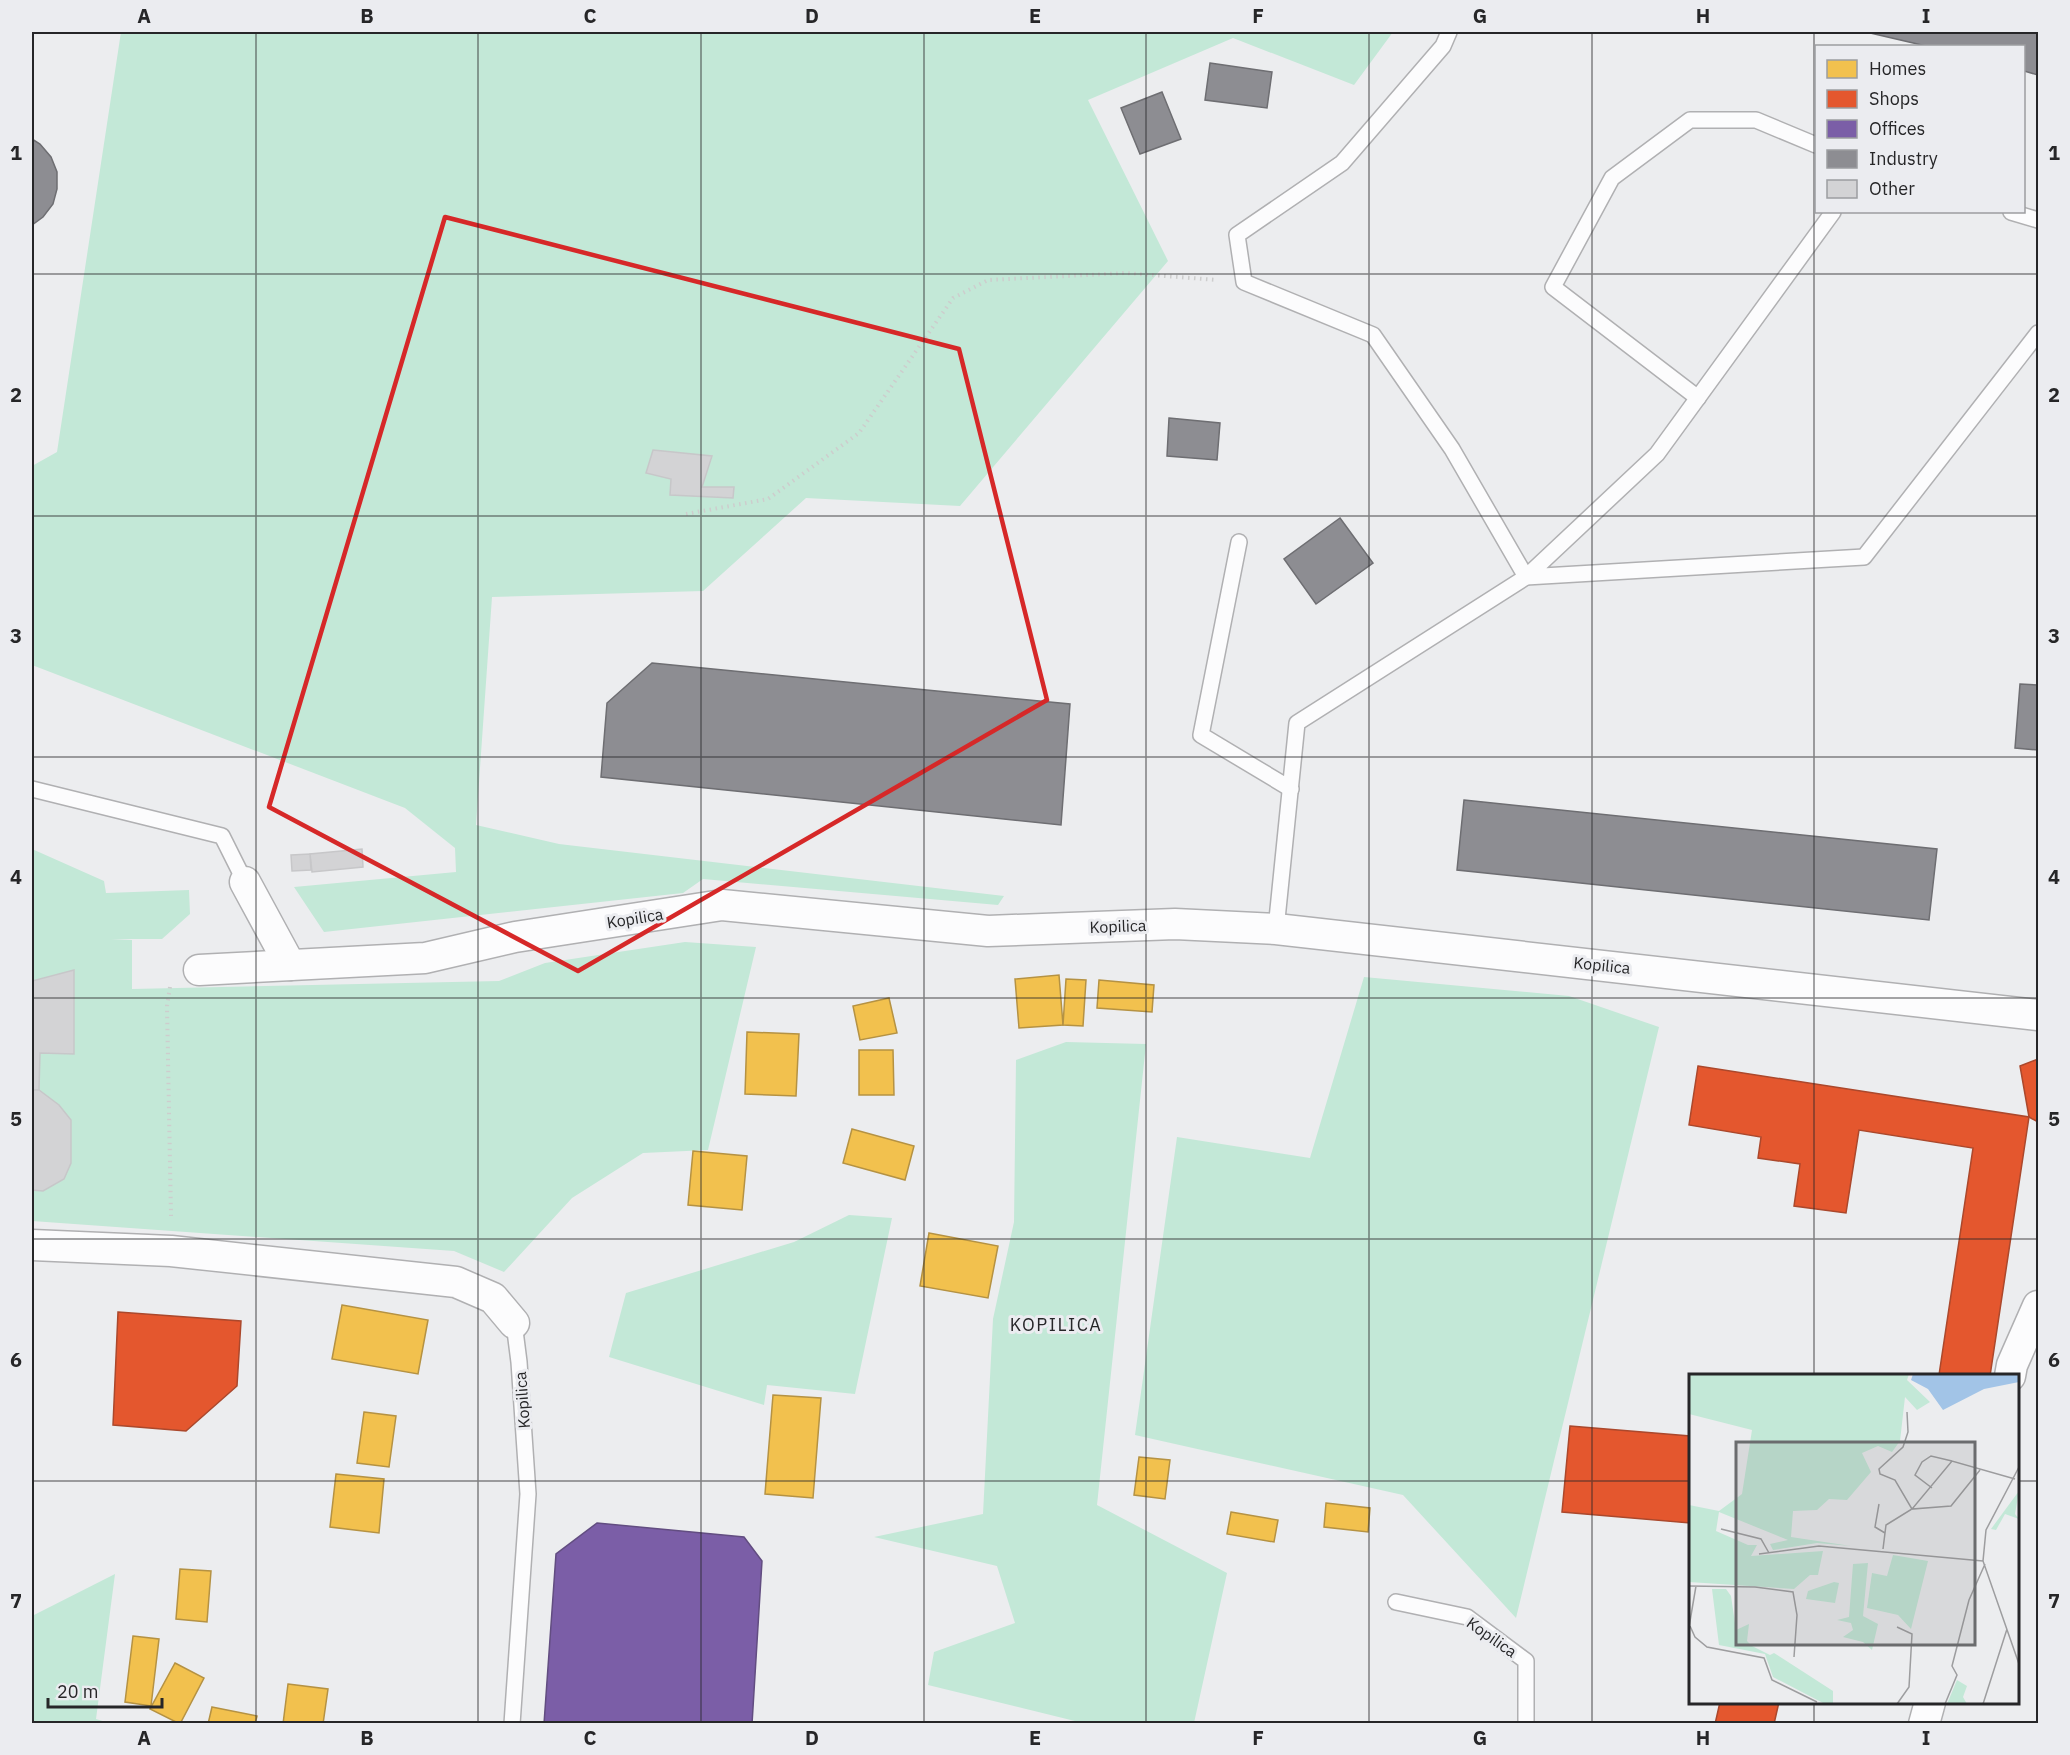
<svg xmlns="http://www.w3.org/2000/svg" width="2070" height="1755" font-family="'IBM Plex Sans',sans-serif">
	<rect width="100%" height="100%" fill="#ecedef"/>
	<g fill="#c3e8d7">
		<polygon points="121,32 1393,32 1354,85 1233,38 1088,100 1168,261 960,506 806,498 703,591 492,597 476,825 559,844 1004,896 998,905 703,879 683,893 324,932 294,887 456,872 455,848 405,808 32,665 32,466 57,452"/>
		<polygon points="32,849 104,881 106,893 189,890 190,914 162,939 111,939 132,940 132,989 499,981 545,963 685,942 756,947 708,1150 643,1153 572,1198 504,1272 454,1251 32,1221"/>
		<polygon points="1364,977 1569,996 1659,1027 1516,1618 1403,1495 1135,1435 1177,1137 1310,1158"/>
		<polygon points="1066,1042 1146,1044 1097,1505 1227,1573 1194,1723 1083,1723 928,1685 934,1652 1015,1623 997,1566 874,1537 983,1514 993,1319 1014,1222 1016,1060"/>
		<polygon points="849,1215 892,1218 855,1394 767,1385 764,1405 609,1357 626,1293 794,1242"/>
		<polygon points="115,1574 96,1719 109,1723 32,1723 32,1616"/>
	</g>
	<g fill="#f2c14e" stroke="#b59243" stroke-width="1.5">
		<polygon points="1059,975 1063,1025 1019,1028 1015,979"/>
		<polygon points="1066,979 1086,980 1083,1026 1063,1025"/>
		<polygon points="1099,980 1154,985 1152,1012 1097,1008"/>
		<polygon points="889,998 897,1033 860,1040 853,1006"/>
		<polygon points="747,1032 799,1034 796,1096 745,1094"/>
		<polygon points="859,1050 893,1050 894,1095 859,1095"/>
		<polygon points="852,1129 914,1146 905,1180 843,1163"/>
		<polygon points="693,1151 747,1156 742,1210 688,1205"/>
		<polygon points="929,1233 998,1246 988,1298 920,1286"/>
		<polygon points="342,1305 428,1320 418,1374 332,1359"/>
		<polygon points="773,1395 821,1398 813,1498 765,1494"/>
		<polygon points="364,1412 396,1416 389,1467 357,1463"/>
		<polygon points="1139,1457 1170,1460 1165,1499 1134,1495"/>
		<polygon points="336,1474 384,1479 379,1533 330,1527"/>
		<polygon points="1326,1503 1370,1508 1368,1532 1324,1527"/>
		<polygon points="1231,1512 1278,1520 1274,1542 1227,1534"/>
		<polygon points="180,1569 211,1571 207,1622 176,1619"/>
		<polygon points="133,1636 159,1639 151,1706 125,1702"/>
		<polygon points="175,1663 204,1678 180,1724 150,1709"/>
		<polygon points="288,1684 328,1689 323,1724 283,1724"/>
		<polygon points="212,1707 257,1716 255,1724 208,1724"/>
	</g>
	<g fill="#e4572e" stroke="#ab482c" stroke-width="1.5">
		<polygon points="2038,1059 2038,1122 2029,1117 2020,1066"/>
		<polygon points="1698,1066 2029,1117 1990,1376 1939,1375 1973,1148 1859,1130 1846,1213 1794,1206 1800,1164 1758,1158 1761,1137 1689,1125"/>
		<polygon points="118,1312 241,1321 237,1386 186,1431 113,1425"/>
		<polygon points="1570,1426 1690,1436 1690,1523 1562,1512"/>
		<polygon points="1720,1702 1779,1702 1774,1724 1715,1724"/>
	</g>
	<polygon fill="#7b5ea7" stroke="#624d81" stroke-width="1.5" points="597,1523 744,1537 762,1561 752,1724 544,1724 556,1554"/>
	<g fill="#8d8d92" stroke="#6e6e72" stroke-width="1.5">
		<polygon points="1866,32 2038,32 2038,75 2024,71 2024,46 1926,46"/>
		<polygon points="1210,63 1272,72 1267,108 1205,100"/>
		<polygon points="1162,92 1181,139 1140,154 1121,108"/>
		<polygon points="32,139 40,144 51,157 57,172 57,189 53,204 43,217 32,225"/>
		<polygon points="1169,418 1220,423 1217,460 1167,456"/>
		<polygon points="1340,518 1373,563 1316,604 1284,559"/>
		<polygon points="652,663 1070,704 1061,825 601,777 607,703"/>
		<polygon points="2020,684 2038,685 2038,750 2015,748"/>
		<polygon points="1464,800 1937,849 1929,920 1457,870"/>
	</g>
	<g fill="#d3d3d5" stroke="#c7c7c9" stroke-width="1.5">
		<polygon points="653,450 712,456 702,487 734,487 733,498 670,495 671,479 646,473"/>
		<polygon points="362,849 363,867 312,872 310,854"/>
		<polygon points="310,854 311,870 292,871 291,855"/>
		<polygon points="74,970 74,1054 40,1053 39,1090 32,1090 32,981"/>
		<polygon points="32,1090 39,1090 59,1105 71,1120 71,1163 64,1179 43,1191 32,1190"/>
	</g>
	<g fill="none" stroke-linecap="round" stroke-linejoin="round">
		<g stroke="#b0b0b2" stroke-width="18">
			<g id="service">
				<polyline points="1833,212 1657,454 1526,577 1864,557 2038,333"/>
				<polyline points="2011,212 2038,220"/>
				<polyline points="1698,398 1553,287 1612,178 1690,120 1756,120 1816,145"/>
				<polyline points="1239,542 1201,735 1291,789"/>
				<polyline points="32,789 222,836 245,882"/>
				<polyline points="1276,929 1297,723 1526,577 1452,449 1373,335 1244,282 1237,235 1342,163 1443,46 1449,32"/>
				<polyline points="1396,1602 1467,1617 1526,1661 1526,1724"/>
				<polyline points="512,1724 528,1494 519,1362 514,1323"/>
			</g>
		</g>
		<g stroke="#b0b0b2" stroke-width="33">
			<g id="minor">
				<polyline points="245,882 290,965"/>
				<polyline points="199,970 425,958 515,937 722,905 988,931 1175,924 1276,929 2038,1015"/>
				<polyline points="32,1245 171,1251 456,1282 493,1298 514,1323"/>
				<polyline points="2010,1376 2012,1365 2038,1306"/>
				<polyline points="1924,1724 1930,1702"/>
			</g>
		</g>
		<g stroke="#cdcdcd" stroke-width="4" stroke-dasharray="1.5 4.5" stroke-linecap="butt">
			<polyline points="686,514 768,499 859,433 953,298 988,280 1126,273 1217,280"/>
			<polyline points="170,987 167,1006 171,1216"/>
		</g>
		<use href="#service" stroke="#fcfcfd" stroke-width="15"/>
		<use href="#minor" stroke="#fcfcfd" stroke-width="30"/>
	</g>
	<path fill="none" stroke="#d62828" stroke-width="4.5" stroke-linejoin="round" d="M 445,217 L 959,349 L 1047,700 L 578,971 L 269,807 Z"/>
	<path fill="none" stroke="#262628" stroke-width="1.5" stroke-opacity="0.55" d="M 256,32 L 256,1724M 478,32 L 478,1724M 701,32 L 701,1724M 924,32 L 924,1724M 1146,32 L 1146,1724M 1369,32 L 1369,1724M 1592,32 L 1592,1724M 1814,32 L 1814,1376M 32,274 L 2038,274M 32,516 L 2038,516M 32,757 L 2038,757M 32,998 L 2038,998M 32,1239 L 2038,1239M 32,1481 L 1690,1481M 2018,1481 L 2038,1481M 1814,1702 L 1814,1724"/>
	<g text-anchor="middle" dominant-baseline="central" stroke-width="6" stroke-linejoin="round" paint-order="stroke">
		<g font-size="16" fill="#262628" stroke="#ebecf0">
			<text transform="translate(635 918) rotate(-9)">Kopilica</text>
			<text transform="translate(1118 926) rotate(-2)">Kopilica</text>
			<text transform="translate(1602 965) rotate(6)">Kopilica</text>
			<text transform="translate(522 1400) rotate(-94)">Kopilica</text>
			<text transform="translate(1492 1637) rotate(35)">Kopilica</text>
		</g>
		<g font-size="18" letter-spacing="1.5" fill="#262628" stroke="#ebecf0">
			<text x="1056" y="1324">KOPILICA</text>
		</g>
	</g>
	<g transform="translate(1689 1374)">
		<rect width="330" height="330" fill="#ecedef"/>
		<path d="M 0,0 L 220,0 L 218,6 L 241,28 L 228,36 L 216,23 L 211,67 L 203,78 L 189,72 L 173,79 L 182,98 L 158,126 L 140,125 L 128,136 L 104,137 L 102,163 L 162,172 L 128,169 L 84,176 L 81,170 L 99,166 L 30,138 L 27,157 L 59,171 L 68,171 L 62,182 L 134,177 L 129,201 L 121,201 L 105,215 L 0,208 L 0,131 L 30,137 L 53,120 L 63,56 L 0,40 ZM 330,117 L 326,140 L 330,145 L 316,140 L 307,156 L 302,155 ZM 204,181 L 239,187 L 222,255 L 209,241 L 178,234 L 183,199 L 198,202 ZM 179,189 L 174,242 L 189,250 L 183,276 L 174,268 L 154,263 L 164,256 L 162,249 L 148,246 L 160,243 L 164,190 ZM 145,208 L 150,209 L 146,229 L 117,225 L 119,217 ZM 23,215 L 37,215 L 42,222 L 47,256 L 60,250 L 58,267 L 63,272 L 81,281 L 85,279 L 144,317 L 144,330 L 136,330 L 84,303 L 76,280 L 30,271 ZM 268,306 L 278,312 L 274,323 L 278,330 L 258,330 Z" fill="#c3e8d7"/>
		<path d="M 224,0 L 330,0 L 330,8 L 295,15 L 254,36 L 239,15 L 222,6 Z" fill="#a2c4e7"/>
		<path fill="none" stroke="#9d9d9f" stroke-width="1.5" d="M 330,93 L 297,156 L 294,187 L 330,290M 291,96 L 262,132 L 223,135 L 263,87 L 326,105M 243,114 L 226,101 L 233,88 L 242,82 L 263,87M 190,130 L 186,153 L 196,159M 32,155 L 72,165 L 80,179M 194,175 L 197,151 L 223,135 L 206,106 L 191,100 L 190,95 L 214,73 L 219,58 L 218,38M 70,180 L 130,172 L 294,187M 0,212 L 66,213 L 104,218 L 108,241 L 105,283M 1,252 L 6,263 L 18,273 L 75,284 L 83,306 L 128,328M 0,253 L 7,212M 208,253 L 223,260 L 220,313 L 208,330M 256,330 L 268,301 L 263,292 L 280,226 L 296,190M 294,330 L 318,255"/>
		<path fill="#6b6c6e" fill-opacity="0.15" stroke="#6b6c6e" stroke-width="3" d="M 47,68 L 286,68 L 286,271 L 47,271 Z"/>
		<rect width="330" height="330" fill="none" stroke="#262628" stroke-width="3"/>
	</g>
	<rect width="2070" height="1755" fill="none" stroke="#ebecf0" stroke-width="66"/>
	<rect x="1815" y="45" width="210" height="168" fill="#ebecf0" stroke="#9c9da0" stroke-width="1.5"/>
	<rect x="1827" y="60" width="30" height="18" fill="#f2c14e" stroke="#9c9da0" stroke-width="1.5"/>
	<text x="1869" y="75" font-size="18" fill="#262628">Homes</text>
	<rect x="1827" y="90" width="30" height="18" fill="#e4572e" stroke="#9c9da0" stroke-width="1.5"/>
	<text x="1869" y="105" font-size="18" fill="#262628">Shops</text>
	<rect x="1827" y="120" width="30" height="18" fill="#7b5ea7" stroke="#9c9da0" stroke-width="1.5"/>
	<text x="1869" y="135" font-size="18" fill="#262628">Offices</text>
	<rect x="1827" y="150" width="30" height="18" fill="#8d8d92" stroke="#9c9da0" stroke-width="1.5"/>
	<text x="1869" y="165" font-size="18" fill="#262628">Industry</text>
	<rect x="1827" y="180" width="30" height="18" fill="#d3d3d5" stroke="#9c9da0" stroke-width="1.5"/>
	<text x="1869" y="195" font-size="18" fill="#262628">Other</text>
	<path d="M48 1698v9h114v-9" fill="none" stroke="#262628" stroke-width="3"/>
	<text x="57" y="1698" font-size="18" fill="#262628" stroke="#ebecf0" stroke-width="4.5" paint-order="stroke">20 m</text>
	<rect x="33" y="33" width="2004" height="1689" fill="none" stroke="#262628" stroke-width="2"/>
	<g font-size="20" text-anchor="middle" font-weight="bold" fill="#262628">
		<text x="144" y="23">A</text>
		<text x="367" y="23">B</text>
		<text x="590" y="23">C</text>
		<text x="812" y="23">D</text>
		<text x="1035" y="23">E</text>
		<text x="1258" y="23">F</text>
		<text x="1480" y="23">G</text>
		<text x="1703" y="23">H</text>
		<text x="1926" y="23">I</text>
		<text x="16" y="160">1</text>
		<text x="2054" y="160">1</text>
		<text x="16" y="402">2</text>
		<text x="2054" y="402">2</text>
		<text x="16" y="643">3</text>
		<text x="2054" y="643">3</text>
		<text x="16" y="884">4</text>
		<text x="2054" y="884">4</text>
		<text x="16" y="1126">5</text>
		<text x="2054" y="1126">5</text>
		<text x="16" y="1367">6</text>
		<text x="2054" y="1367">6</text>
		<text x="16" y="1608">7</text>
		<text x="2054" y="1608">7</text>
		<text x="144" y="1745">A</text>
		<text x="367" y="1745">B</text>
		<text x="590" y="1745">C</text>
		<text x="812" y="1745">D</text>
		<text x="1035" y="1745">E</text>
		<text x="1258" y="1745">F</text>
		<text x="1480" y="1745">G</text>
		<text x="1703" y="1745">H</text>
		<text x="1926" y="1745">I</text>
	</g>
</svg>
